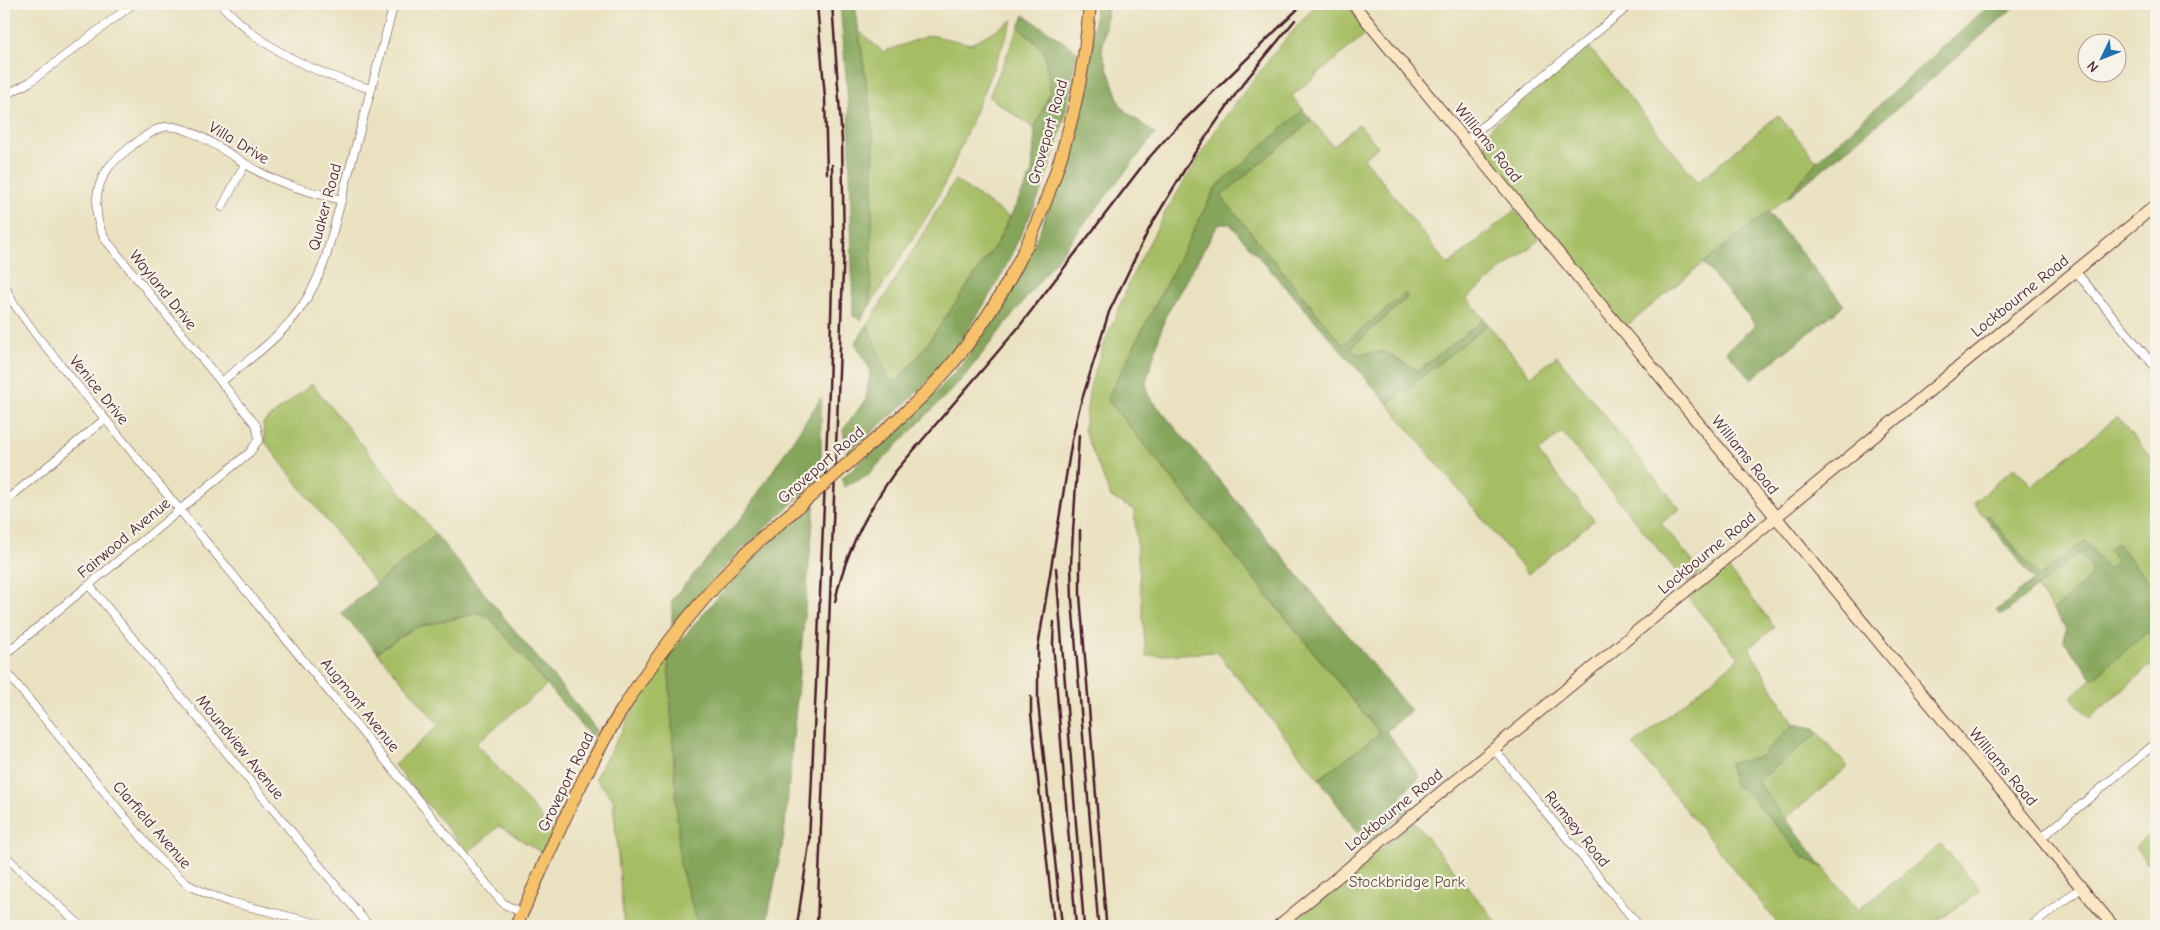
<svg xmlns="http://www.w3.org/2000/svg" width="2160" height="930" font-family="'Comic Neue',sans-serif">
	<rect width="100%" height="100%" fill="#f7f3e8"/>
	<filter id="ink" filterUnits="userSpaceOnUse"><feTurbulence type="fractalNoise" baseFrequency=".02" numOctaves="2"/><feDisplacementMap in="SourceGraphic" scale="10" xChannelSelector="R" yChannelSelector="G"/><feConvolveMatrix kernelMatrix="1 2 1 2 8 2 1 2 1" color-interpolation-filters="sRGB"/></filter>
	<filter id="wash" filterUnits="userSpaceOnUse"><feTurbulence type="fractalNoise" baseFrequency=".0096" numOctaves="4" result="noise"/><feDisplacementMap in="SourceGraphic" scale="20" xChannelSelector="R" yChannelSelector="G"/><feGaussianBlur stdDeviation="1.12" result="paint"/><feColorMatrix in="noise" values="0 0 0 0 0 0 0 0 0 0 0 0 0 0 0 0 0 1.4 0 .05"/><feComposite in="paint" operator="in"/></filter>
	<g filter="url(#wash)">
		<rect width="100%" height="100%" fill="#e9e1bf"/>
		<g fill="#a5be64" stroke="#786e48">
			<polygon points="1317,4 1347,4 1369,31 1292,96 1303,110 1216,187 1107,399 1380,734 1319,779 1217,652 1146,656 1134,510 1111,497 1084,430 1090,386 1103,347 1133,274 1166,211 1219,125 1277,49"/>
			<polygon points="1013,20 949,175 931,210 870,305 874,139 859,31 883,52 930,35 971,44"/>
			<polygon points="1019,27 1044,51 1050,91 1035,129 989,97"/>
			<path d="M 1589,47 L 1698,182 L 1778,115 L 1817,161 L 1787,198 L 1703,263 L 1624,328 L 1487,157 C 1484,144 1484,136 1493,126 Z"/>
			<polygon points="1312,120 1333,146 1359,124 1378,147 1364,158 1448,265 1515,210 1540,239 1467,298 1484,319 1418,372 1385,352 1357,354 1350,349 1407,298 1405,294 1343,345 1221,196"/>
			<polygon points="955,180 1009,217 998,241 919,356 896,382 889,380 868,325"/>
			<polygon points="1488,324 1531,377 1557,356 1680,509 1661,523 1701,572 1687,584 1562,432 1538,452 1594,520 1528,574 1388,404"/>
			<polygon points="312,384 436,535 376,584 265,442 263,423"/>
			<polygon points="2117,417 2156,464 2156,590 2117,543 2117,562 2108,569 2085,541 2039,577 1988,515 1985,517 1973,503 2015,467 2032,486"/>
			<polygon points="2080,553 2092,566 2091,576 2053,610 2036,587"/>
			<polygon points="1726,566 1775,627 1749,648 1793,724 1762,755 1754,759 1730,763 1734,785 1748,793 1803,857 1824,868 1858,910 1941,844 1981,891 1930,926 1780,926 1633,745 1739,658 1687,597"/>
			<polygon points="479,613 490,618 547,685 476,743 553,831 542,853 499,826 468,853 394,765 439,725 377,652 414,628"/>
			<polygon points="2147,632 2156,642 2156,661 2090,718 2071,697"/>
			<polygon points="668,656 680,865 698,926 624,926 613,799 595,778 637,704"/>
			<polygon points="1818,733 1848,767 1785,819 1757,782"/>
			<polygon points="1414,822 1500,926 1284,926"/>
			<polygon points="2156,830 2156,857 2148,864 2135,847"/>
		</g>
		<g fill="#84a55a" stroke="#676242">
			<polygon points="840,4 855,4 874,139 870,305 861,320 853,316 849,113"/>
			<path d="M 1096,4 L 1108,4 L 1102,53 L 1121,107 L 1155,134 L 963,378 L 866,477 L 844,487 L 842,478 C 878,446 916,415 948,380 C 1016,304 1059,199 1081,101 C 1084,86 1089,72 1091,57 C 1093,39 1094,21 1096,4 Z"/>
			<polygon points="1991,4 2018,4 1906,101 1787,198 1817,161"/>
			<polygon points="1024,15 1077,51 1065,116 1042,190 1001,276 974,321 940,369 907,402 847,453 843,430 866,399 870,369 855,343 867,325 889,379 896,381 919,356 998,241 1032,173 1035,129 1050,91 1044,51 1019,27"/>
			<polygon points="1303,110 1312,120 1221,196 1343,345 1405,293 1407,297 1350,349 1357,354 1385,352 1418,371 1484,319 1488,324 1388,404 1229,223 1218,225 1165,317 1146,382 1148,395 1411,711 1386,731 1420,777 1400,795 1410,809 1366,844 1319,779 1380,733 1107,399 1216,187"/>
			<polygon points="1768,212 1844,305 1751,379 1726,351 1756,325 1703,263"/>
			<polygon points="821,398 821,477 738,553 672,626 672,600 742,517"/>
			<polygon points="815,500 784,836 766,926 698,926 680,865 668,656 719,595 767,545"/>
			<polygon points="1988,515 2039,577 2085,541 2108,569 2117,562 2109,550 2117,543 2156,590 2156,642 2147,632 2093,679 2064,641 2066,627 2053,610 2091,576 2091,566 2080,553 2001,616 1996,611 2034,580 1985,517"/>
			<polygon points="436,535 597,730 592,738 490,618 479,613 414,628 377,652 341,613"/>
			<polygon points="1793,724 1814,728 1818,733 1757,782 1824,868 1803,857 1748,793 1734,785 1730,763 1754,759 1762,755"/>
		</g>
	</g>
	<g filter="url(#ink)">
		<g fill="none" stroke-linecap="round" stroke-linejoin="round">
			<g stroke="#623c41" stroke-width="9">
				<g id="street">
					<path d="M 221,4 C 261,49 314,73 371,89"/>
					<polyline points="4,96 30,82 133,4"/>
					<polyline points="1465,141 1631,4"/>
					<polyline points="222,207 245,164"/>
					<polyline points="2076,272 2156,368"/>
					<polyline points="4,284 12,301 37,336 495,894 504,904 522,913"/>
					<path d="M 221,382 C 272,341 303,322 326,257 L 394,4"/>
					<polyline points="4,502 105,419"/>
					<polyline points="89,585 369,926"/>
					<path d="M 4,655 L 250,452 L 259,439 L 256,425 L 105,239 C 93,217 93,188 109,167 C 117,157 127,150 137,142 C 146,136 154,129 164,127 C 191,122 239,163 265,175 C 289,187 316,193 341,200"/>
					<polyline points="4,669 160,860 187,884 207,894 230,902 327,926"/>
					<polyline points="1494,749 1639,926"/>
					<polyline points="2041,838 2156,743"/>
					<polyline points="4,855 81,926"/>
					<polyline points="2031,926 2081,888"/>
				</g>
			</g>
			<g stroke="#623c41" stroke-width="13">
				<g id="secondary">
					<polyline points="1353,4 2113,926"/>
					<polyline points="1278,926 2156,205"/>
				</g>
			</g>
			<g stroke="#623c41" stroke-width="14">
				<g id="primary">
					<path d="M 853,459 C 885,431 918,403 946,371 C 1032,271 1080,134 1090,4"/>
					<path d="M 516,926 C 548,857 577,784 617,718 C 652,660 695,606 742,557 C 765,535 789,515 813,494"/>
				</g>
			</g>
			<use href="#street" stroke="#fff" stroke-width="8"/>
			<use href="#secondary" stroke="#fbe6c4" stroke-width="11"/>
			<use href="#primary" stroke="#f5c16b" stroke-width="12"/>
			<g stroke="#4a1f2b" stroke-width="2.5">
				<polyline points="817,4 825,98 827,173"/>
				<polyline points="1079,435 1071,564 1072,600 1098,921"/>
				<polyline points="1080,530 1080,595 1106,921"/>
				<polyline points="1056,568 1084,926"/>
				<path d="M 835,602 C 844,555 867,511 895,472 L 1018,328 L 1146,161 L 1171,133 L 1303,4"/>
				<polyline points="1054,622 1053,643 1076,926"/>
				<polyline points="1031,697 1031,713 1054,926"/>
				<polyline points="809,843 829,390 833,248 832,165"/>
				<polyline points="797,926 810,837"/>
				<polyline points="817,926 844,246 842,141 832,4"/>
				<polyline points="1062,926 1038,702 1038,647 1072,440 1079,409 1109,312 1150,227 1194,154 1242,85 1295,20"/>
			</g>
			<g stroke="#623c41" stroke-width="14" stroke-linecap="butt">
				<polyline id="primary-bridge" points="813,494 853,459"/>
			</g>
			<use href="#primary-bridge" stroke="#f5c16b" stroke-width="12"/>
		</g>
	</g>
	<g text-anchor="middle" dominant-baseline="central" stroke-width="4.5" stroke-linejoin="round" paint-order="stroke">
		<g font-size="16" fill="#4a1f2b" stroke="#f7f3e8">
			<text transform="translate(1048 132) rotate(-74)">Groveport Road</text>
			<text transform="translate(239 143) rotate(31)">Villa Drive</text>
			<text transform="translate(1488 143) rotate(51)">Williams Road</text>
			<text transform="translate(325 207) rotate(-75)">Quaker Road</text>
			<text transform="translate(163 290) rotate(51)">Wayland Drive</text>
			<text transform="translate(2020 296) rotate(-39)">Lockbourne Road</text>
			<text transform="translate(99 390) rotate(51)">Venice Drive</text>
			<text transform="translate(1745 455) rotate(51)">Williams Road</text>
			<text transform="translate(821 465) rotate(-41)">Groveport Road</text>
			<text transform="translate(124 538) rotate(-40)">Fairwood Avenue</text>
			<text transform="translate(1707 553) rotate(-39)">Lockbourne Road</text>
			<text transform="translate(360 705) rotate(51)">Augmont Avenue</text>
			<text transform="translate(240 747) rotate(51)">Moundview Avenue</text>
			<text transform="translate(2003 767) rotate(50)">Williams Road</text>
			<text transform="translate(566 782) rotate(-64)">Groveport Road</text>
			<text transform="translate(1394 810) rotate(-39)">Lockbourne Road</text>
			<text transform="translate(152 825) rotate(49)">Clarfield Avenue</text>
			<text transform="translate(1577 829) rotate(51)">Rumsey Road</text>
		</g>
		<g font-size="16" fill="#654f3c" stroke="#f7f3e8">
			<text x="1407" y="882">Stockbridge Park</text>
		</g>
	</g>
	<rect width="2160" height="930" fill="none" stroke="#f7f3e8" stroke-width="20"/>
	<g transform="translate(2102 58) rotate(227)"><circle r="24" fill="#f7f3e8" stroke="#b29e9c"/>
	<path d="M0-4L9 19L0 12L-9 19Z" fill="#1f6fb2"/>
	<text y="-8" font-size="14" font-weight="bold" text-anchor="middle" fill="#4a1f2b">N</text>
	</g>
</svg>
